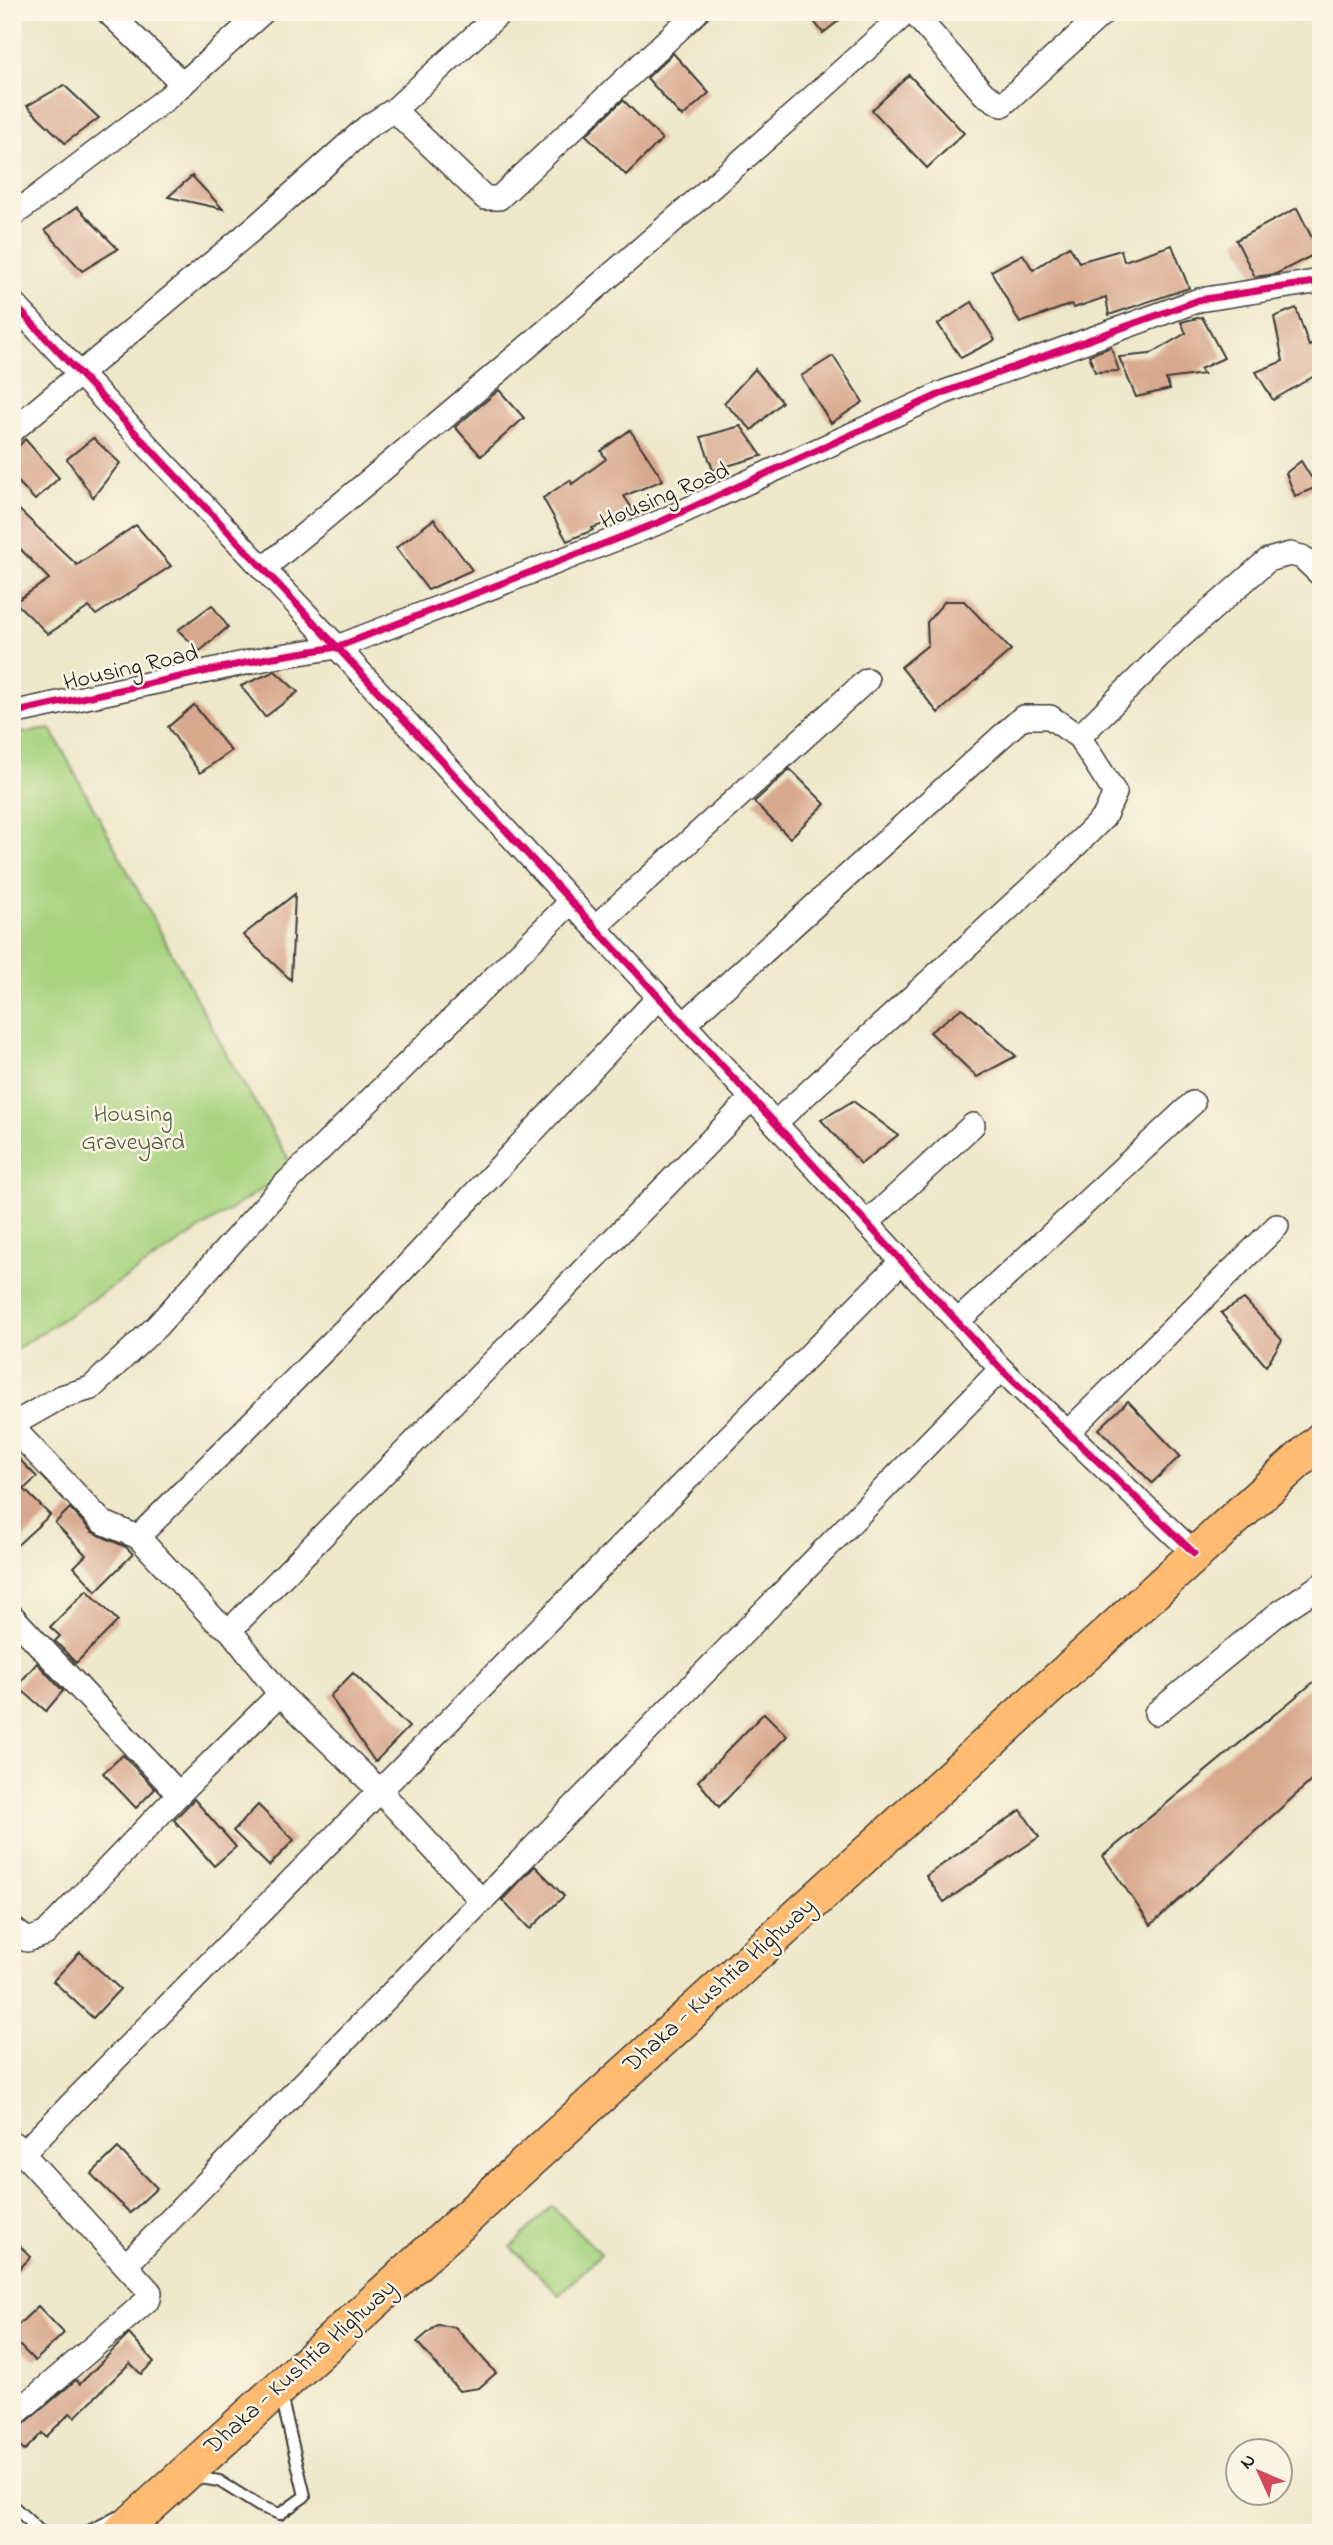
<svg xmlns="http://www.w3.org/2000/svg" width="1333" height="2545" font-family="'Indie Flower',sans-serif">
	<rect width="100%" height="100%" fill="#fcf5e5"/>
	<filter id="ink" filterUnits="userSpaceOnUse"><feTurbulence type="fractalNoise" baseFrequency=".0143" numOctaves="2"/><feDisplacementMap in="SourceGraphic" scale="14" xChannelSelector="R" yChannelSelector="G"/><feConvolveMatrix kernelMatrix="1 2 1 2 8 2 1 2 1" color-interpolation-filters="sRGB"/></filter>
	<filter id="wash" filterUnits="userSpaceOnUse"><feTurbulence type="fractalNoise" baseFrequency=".00686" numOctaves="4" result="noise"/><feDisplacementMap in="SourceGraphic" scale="28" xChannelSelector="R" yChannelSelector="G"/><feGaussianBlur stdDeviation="1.57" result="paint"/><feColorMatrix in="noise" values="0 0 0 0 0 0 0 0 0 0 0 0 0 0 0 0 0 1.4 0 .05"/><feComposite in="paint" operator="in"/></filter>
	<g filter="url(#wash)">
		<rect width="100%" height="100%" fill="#eee7c9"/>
		<g fill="#a8d37f" stroke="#62784e" stroke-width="2">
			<polygon points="51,729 229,1059 294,1168 12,1352 12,734"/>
			<polygon points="552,2206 601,2254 559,2295 511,2247"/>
		</g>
		<g id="blocks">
			<g fill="#d8a88e">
				<polygon points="807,12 850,12 823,33"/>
				<polygon points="673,53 709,93 682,117 647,78"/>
				<polygon points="909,75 964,133 927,168 872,110"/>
				<polygon points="64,85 99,118 65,143 27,106"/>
				<polygon points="623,100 662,139 626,175 586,135"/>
				<polygon points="192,176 223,209 168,197"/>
				<polygon points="77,207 118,249 82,271 45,230"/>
				<polygon points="1297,208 1319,252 1276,274 1255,277 1236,240"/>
				<polygon points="1172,245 1189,288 1109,315 1106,297 1074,308 1072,304 1020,323 991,271 1023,254 1033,270 1069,246 1079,262 1121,250 1124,261"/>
				<polygon points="972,302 995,340 961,358 938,324"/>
				<polygon points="1296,308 1309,346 1321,340 1321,372 1273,400 1256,372 1283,361 1274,317"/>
				<polygon points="1202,317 1224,358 1200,369 1204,374 1166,379 1170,389 1136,397 1119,357 1150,354 1186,333 1181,322"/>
				<polygon points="1111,347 1119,371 1095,372 1089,355"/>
				<polygon points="833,356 863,402 831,423 801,376"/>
				<polygon points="755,369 782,402 752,430 724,403"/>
				<polygon points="499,390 524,418 481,456 455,427"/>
				<polygon points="741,426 762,456 713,470 701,437"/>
				<polygon points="630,430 663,480 624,496 635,513 592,528 593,530 567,541 543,498 570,480 572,484 606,459 601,451"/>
				<polygon points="93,438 120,463 93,497 67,459"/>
				<polygon points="25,439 59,478 35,500 12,475 12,454"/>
				<polygon points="1301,461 1317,487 1295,496 1286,473"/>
				<polygon points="12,503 77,565 136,525 171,566 96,615 89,607 48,634 15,602 49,579 12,540"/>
				<polygon points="434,519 472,570 428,590 396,548"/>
				<polygon points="945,601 964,601 1011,650 938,713 901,667 928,645 927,622"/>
				<polygon points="212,605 228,627 200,651 178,630"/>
				<polygon points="275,671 298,692 265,717 241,686"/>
				<polygon points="194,705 231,751 200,773 168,727"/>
				<polygon points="790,769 825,804 790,838 754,802"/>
				<polygon points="295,894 291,980 243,935"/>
				<polygon points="962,1008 1016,1056 977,1077 930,1032"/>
				<polygon points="853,1101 898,1135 861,1164 821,1120"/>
				<polygon points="1244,1299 1282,1340 1266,1366 1221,1313"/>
				<polygon points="1128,1401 1180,1456 1152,1483 1099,1429"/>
				<polygon points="12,1452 37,1477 24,1489 50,1515 12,1550"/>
				<polygon points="70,1508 92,1532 126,1547 133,1554 96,1591 74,1567 86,1555 55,1523"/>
				<polygon points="87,1590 118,1621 76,1663 55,1641 60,1636 50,1627"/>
				<polygon points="37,1663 63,1691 46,1711 17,1686"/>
				<polygon points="353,1673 409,1727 375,1762 330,1696"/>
				<polygon points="1321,1676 1321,1772 1151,1925 1103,1856"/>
				<polygon points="764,1713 787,1736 719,1807 698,1781"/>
				<polygon points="123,1755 155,1789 136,1808 103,1773"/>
				<polygon points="194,1799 236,1847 214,1866 174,1820"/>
				<polygon points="258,1805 294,1840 269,1866 233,1831"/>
				<polygon points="1021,1810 1039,1837 944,1902 926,1876"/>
				<polygon points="535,1866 564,1896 530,1929 502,1900"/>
				<polygon points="80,1952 120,1989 93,2018 53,1981"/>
				<polygon points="118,2148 157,2188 130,2213 91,2174"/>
				<polygon points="12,2238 31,2257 12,2276"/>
				<polygon points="38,2306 64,2333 35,2361 12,2338 12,2331"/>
				<polygon points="437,2325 455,2327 496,2373 479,2388 459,2391 417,2342"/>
				<polygon points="129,2334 154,2362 141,2374 130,2363 75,2417 70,2413 46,2437 42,2433 24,2451 21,2447 12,2455 12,2434 76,2380 80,2384"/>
			</g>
		</g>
	</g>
	<g filter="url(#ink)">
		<use href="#blocks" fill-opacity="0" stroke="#3c3a36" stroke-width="2"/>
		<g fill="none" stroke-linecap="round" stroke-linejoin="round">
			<g stroke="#3c3a36" stroke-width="14">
				<g id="lane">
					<polyline points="194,2477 219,2481 259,2506 280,2514 305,2496 281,2396"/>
					<polyline points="12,2505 42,2533"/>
					<polyline points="85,2533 117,2517"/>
				</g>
			</g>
			<g stroke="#3c3a36" stroke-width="26">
				<g id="street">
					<polyline points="108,12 183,84"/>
					<polyline points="913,12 984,94 1002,105 1104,12"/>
					<polyline points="394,110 485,198 499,198 697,12"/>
					<polyline points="12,216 167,98 263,12"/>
					<polyline points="12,302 337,647 1001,1369 1194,1553"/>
					<polyline points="12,431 260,223 367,127 394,110 501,12"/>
					<path d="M 263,569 C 482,388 697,204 907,12"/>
					<polyline points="12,713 268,658 337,647 660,522 945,392 1199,300 1321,281"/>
					<polyline points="1079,737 1177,640 1268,560 1290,554 1302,557 1321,575"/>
					<polyline points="595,927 867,680"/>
					<polyline points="684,1024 1023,717 1050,717 1079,737 1115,793 1104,817 1058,863 775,1123"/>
					<polyline points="867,1223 973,1125"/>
					<polyline points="958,1321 1193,1103"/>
					<polyline points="12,1425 61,1397 91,1388 157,1326 280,1189 571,902"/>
					<polyline points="12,1427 102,1522 138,1537 215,1620 230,1630 280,1694 379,1790 482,1901"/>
					<polyline points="1068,1432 1277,1226"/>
					<polyline points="138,1537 383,1291 659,997"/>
					<polyline points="12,1616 179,1794"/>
					<polyline points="230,1630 752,1098"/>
					<polyline points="1156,1713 1279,1613 1321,1585"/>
					<polyline points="12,1928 27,1940 45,1934 179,1794 280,1694"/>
					<polyline points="23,2153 902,1261"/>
					<polyline points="127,2264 1001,1369"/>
					<polyline points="12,2417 149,2299 150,2292 14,2144"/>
				</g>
			</g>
			<g stroke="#3c3a36" stroke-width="38">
				<polyline id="primary" points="120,2533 1321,1440"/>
			</g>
			<use href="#lane" stroke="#fff" stroke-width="10"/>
			<use href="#street" stroke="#fff" stroke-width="23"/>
			<use href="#primary" stroke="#febb71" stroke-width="35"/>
			<g stroke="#fcf5e5" stroke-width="11">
				<g id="cycleway">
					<polyline points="12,302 337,647 1001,1369 1194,1553"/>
					<polyline points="12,713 268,658 337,647 660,522 945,392 1199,300 1321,281"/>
				</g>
			</g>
			<use href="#cycleway" stroke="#d6006c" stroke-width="7"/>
		</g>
	</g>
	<g text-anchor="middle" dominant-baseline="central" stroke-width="5" stroke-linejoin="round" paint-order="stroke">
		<g font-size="24" fill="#1c1c1c" stroke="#fcf5e5">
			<text transform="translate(665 497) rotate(-23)">Housing Road</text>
			<text transform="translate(131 669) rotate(-13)">Housing Road</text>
			<text transform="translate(720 1986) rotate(-42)">Dhaka - Kushtia Highway</text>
			<text transform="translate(301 2368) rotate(-42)">Dhaka - Kushtia Highway</text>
		</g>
		<g font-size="24" fill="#4d5c3f" stroke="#fcf5e5">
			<text x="133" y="1115">Housing<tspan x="133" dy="28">Graveyard</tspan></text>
		</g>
	</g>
	<rect width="1333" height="2545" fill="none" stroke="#fcf5e5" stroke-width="42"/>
	<g transform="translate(1259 2472) rotate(314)"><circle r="33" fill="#fcf5e5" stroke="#a29e95" stroke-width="2"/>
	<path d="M0-5L12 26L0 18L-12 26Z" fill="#d1495b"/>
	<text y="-10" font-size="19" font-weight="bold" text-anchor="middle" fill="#1c1c1c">N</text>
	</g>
</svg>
